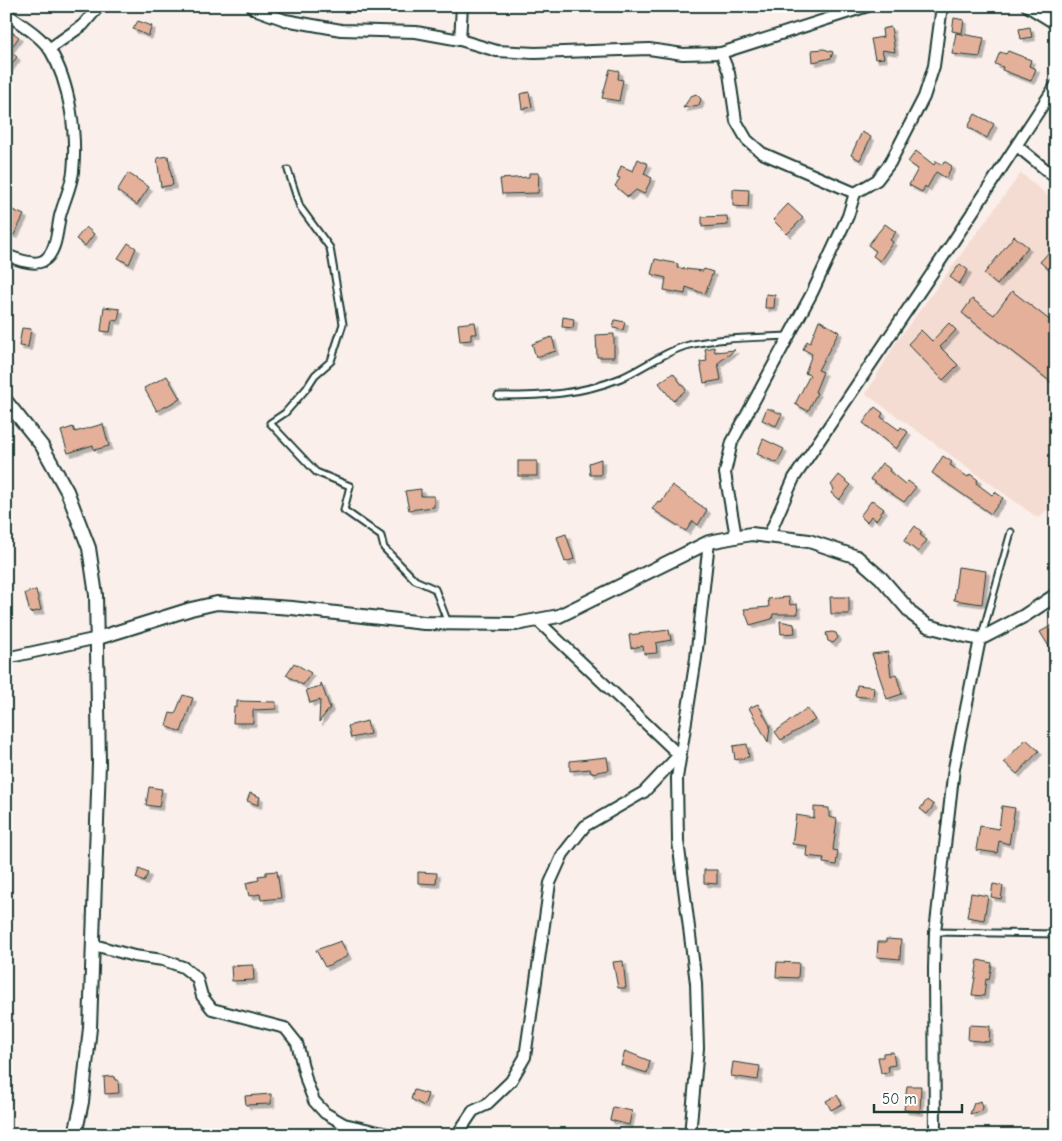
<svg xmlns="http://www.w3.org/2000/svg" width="1062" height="1141" font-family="'Comic Neue',sans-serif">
	<defs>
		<filter id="shadow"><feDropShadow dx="3.5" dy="3.5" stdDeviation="0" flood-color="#0004"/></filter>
	</defs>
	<rect width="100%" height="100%" fill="#faefeb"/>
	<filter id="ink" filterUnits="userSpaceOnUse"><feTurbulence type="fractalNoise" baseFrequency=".02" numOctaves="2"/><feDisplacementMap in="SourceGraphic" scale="10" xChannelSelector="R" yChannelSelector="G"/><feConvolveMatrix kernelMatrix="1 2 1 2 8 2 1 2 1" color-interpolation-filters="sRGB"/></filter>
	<g filter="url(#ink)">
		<polygon fill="#f4dcd2" points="1021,173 1056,203 1056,502 1038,518 866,394 895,344"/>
		<g fill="#e5b099" stroke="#1f3d34" filter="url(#shadow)">
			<polygon points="954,18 964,20 962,33 952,31"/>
			<polygon points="138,21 152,26 148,36 133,29"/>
			<polygon points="891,27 895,52 882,50 884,58 875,59 871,39 883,37 882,29"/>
			<polygon points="1030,27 1032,37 1021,39 1019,29"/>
			<polygon points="6,28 19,37 9,51 17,57 6,72"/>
			<polygon points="956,33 984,38 980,57 952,54"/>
			<polygon points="824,49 833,52 831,58 813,62 812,50"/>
			<polygon points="1008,51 1031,60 1029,66 1036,69 1031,81 1002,70 1003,67 995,64 1000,52 1006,54"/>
			<polygon points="610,69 619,71 618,79 623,80 619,101 602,98"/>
			<polygon points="529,92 532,107 522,109 520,94"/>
			<polygon points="696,94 701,99 699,105 683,108 691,96"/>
			<polygon points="975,114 994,124 987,138 968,127"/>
			<polygon points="862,132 871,137 860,160 851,155"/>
			<polygon points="916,151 934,165 936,161 942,165 944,161 952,166 946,178 936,172 927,188 925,186 922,192 909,185 918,169 908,162"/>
			<polygon points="168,156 173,185 161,187 157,158"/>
			<polygon points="638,159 648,164 644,174 652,178 644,194 636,190 628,197 615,186 620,178 617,177 621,166 633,171"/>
			<polygon points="128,173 149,187 137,205 117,191"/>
			<polygon points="529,173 539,173 538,193 502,194 500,179 529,177"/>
			<polygon points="733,189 749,190 748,207 733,206"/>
			<polygon points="788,204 803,218 787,234 773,220"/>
			<polygon points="6,207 24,215 14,235 6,232"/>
			<polygon points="727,216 728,225 702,227 702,217"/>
			<polygon points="885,224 896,232 890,240 893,242 880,261 873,256 876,251 868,245"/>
			<polygon points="86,227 94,234 85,246 76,239"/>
			<polygon points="1014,236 1028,247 997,285 984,274"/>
			<polygon points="128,243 136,248 129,264 118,258"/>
			<polygon points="1051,250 1056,255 1056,276 1040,262"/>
			<polygon points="655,259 678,264 677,268 703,271 704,269 713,272 705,294 686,287 685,294 664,290 666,278 651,274"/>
			<polygon points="960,264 968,270 959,284 950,277"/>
			<polygon points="1012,291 1056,325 1056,386 962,313 972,299 994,315"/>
			<polygon points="766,294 775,295 774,308 765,308"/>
			<polygon points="104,307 120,309 118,321 112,320 110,332 101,331"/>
			<polygon points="563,317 574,319 573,328 562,327"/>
			<polygon points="615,320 625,322 623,330 613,328"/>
			<polygon points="819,320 839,332 818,370 823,372 815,392 817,393 808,411 795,404 810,375 805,373 812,354 803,349 807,341 810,343"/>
			<polygon points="475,322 477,334 471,334 471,340 460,341 458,324"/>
			<polygon points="949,323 956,330 940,347 958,365 943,380 908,344 921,330 932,341"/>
			<polygon points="22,328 31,329 28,347 19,346"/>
			<polygon points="614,334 614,357 597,357 596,335"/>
			<polygon points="552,337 556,351 536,357 532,344"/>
			<polygon points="714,347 715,352 735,350 718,363 721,380 704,383 700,362 707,361 705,349"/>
			<polygon points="673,373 686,390 673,401 659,383"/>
			<polygon points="167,376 180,399 157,411 144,388"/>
			<polygon points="875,407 883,413 881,417 899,430 901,427 908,432 896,449 863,423"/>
			<polygon points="767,408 782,414 776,426 762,420"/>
			<polygon points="103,424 109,446 94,450 93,445 68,453 61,431 73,427 75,432"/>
			<polygon points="763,439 784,449 777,463 757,454"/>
			<polygon points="943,456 952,462 950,465 968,477 970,474 978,480 976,483 992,495 995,492 1003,498 991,514 932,473"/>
			<polygon points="601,459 601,475 590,475 589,463"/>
			<rect x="518" y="461" width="19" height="15"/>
			<polygon points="882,463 890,469 889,471 905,484 908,481 916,487 904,502 870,479"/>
			<polygon points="839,475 851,485 839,500 831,493 834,489 831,485"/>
			<polygon points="672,485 707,510 698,525 693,521 686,531 652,509 658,501 661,503"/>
			<polygon points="421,489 421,496 434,496 434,507 409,510 405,491"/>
			<polygon points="872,500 884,509 876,520 871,516 867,522 860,516"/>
			<polygon points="915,526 922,532 920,535 927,540 918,552 904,541"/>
			<polygon points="566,534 574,559 565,562 557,537"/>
			<polygon points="958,567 986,571 982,604 954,600"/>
			<polygon points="36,590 41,610 30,613 25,593"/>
			<polygon points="789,597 790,605 797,604 798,614 773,614 772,619 750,625 744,609 769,607 768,599"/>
			<polygon points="830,597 849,597 849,614 831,614"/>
			<polygon points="780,621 794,624 795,633 781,634"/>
			<polygon points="1056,623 1056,658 1040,632"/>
			<polygon points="669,630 671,640 656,643 657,653 644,654 643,646 631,648 629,635"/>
			<polygon points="832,632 836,633 838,638 833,643 828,641 826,633"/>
			<polygon points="888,652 891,676 896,674 902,694 887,699 872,654"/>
			<polygon points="294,663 311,673 303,685 286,675"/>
			<polygon points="321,683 330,708 319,722 320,700 310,703 306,690 321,686"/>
			<polygon points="857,685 874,687 873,698 855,696"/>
			<polygon points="183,695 193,698 181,732 166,726 170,713 175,714"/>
			<polygon points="237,701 276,702 276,709 253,710 253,723 233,723 234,707 237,707"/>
			<polygon points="758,704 770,726 768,742 749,708"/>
			<polygon points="807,708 815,720 781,740 775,732"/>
			<polygon points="367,721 370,734 351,738 348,726"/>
			<polygon points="1026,739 1039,751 1017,774 1004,762"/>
			<polygon points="747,744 749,757 735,760 733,746"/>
			<polygon points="607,757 609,770 591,773 590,769 570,771 570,761"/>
			<polygon points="149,787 162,789 159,807 146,805"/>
			<polygon points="250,793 260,797 258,805 247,801"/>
			<polygon points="927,800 934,805 927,814 920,809"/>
			<polygon points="1002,806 1015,808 1009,844 999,841 997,853 976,850 980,826 999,829"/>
			<polygon points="814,807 829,808 829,817 837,819 833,850 838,851 836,865 823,863 824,858 806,856 807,846 792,844 796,815 814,818"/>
			<polygon points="139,869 148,873 144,882 136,878"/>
			<polygon points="704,870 717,870 717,884 704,883"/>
			<polygon points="277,871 281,898 261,900 260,894 249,896 246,883 259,880 258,876 266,875 266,872"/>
			<polygon points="418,872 437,873 436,884 418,883"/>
			<polygon points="993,884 1003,886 1001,899 991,897"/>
			<polygon points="971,893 988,896 984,920 967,917"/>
			<polygon points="886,939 901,940 900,959 877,957 878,942 886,942"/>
			<polygon points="341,941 348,956 325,967 316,950"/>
			<polygon points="978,960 992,963 989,980 986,979 984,996 972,995"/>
			<polygon points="623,961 626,988 618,988 613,962"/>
			<polygon points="777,962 799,963 798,978 776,977"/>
			<polygon points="253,965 254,980 232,981 231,966"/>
			<polygon points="969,1025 990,1026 989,1042 968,1040"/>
			<polygon points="625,1051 650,1061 647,1073 621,1065"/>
			<polygon points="893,1052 895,1065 888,1066 889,1072 881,1073 878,1057 883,1057 883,1053"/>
			<polygon points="733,1062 760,1066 758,1080 731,1076"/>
			<polygon points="114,1076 115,1080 118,1080 119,1093 105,1094 104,1077"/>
			<polygon points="907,1086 921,1086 920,1112 904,1110"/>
			<polygon points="414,1090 428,1094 424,1106 411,1099"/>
			<polygon points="271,1094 271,1104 246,1105 245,1096"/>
			<polygon points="837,1095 842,1104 831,1110 826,1101"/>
			<polygon points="981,1101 983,1107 982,1111 970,1114 974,1103"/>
			<polygon points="613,1107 632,1111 629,1125 610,1120"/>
		</g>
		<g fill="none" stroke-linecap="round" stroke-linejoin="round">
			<g stroke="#1f3d34" stroke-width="9">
				<g id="service">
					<polyline points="288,170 300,207 330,248 343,324 331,361 315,375 306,389 285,413 270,423 316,472 350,486 344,510 381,536 384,548 415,580 435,589 448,623"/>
					<path d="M 498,396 C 541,396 580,395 621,378 C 644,368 665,351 689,345 C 721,337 755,338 788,336"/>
					<polyline points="982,635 1011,532"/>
					<polyline points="935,932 1056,934"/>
				</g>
			</g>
			<g stroke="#1f3d34" stroke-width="14">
				<g id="minor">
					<polyline points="252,6 254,9 285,20 341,30 416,32 460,40 497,51 535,53 649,49 683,54 721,53 868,6"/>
					<polyline points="1027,6 1056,24"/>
					<path d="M 6,13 C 20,24 40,35 50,50 C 70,83 77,134 73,172 C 71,187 64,201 60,216 C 57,229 57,253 43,261 C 33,266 16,259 6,255"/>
					<polyline points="460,40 462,6"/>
					<polyline points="49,49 83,25 99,6"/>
					<polyline points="721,53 729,73 736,121 747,140 762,153 855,193 848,216 812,293 732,442 725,473 736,537"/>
					<polyline points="1017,146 1056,178"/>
					<polyline points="855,193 877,180 890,163 924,97 934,66 942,6"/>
					<polyline points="769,535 794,478 949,248 1056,85"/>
					<polyline points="6,658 98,638"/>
					<polyline points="94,945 134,956 163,960 183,967 197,978 202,996 212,1009 285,1028 297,1043 307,1083 314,1101 325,1113 344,1124 392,1135"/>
					<polyline points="457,1135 473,1111 486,1105 511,1081 525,1057 550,883 563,854 585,826 644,792 679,755 537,620"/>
					<polyline points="690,1135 698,1048 696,983 678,841 677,778 696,658 709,542"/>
					<polyline points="935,1135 934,968 935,932 954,768 980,639"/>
				</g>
			</g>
			<g stroke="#1f3d34" stroke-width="16">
				<g id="tertiary">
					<polyline points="6,401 42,446 67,491 89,548 96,595 99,763 90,1028 82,1102 75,1135"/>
					<polyline points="98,638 191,609 217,603 292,608 424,623 516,624 559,616 709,542 751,534 809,541 857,557 881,578 913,615 928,626 966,636 980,639 1024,616 1056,595"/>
				</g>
			</g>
			<use href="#service" stroke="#fff" stroke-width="5"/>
			<use href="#minor" stroke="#fff" stroke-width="10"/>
			<use href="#tertiary" stroke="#fff" stroke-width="12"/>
		</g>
	</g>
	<rect width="1062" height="1141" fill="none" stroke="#fff" stroke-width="25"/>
	<rect x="12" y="12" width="1037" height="1116" fill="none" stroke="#1f3d34" stroke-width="2" filter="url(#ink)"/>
	<path d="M874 1104v8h88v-8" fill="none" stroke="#1f3d34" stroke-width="2.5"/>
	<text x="882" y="1104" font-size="15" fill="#1f3d34" stroke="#ffffff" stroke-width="4" paint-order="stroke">50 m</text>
</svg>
